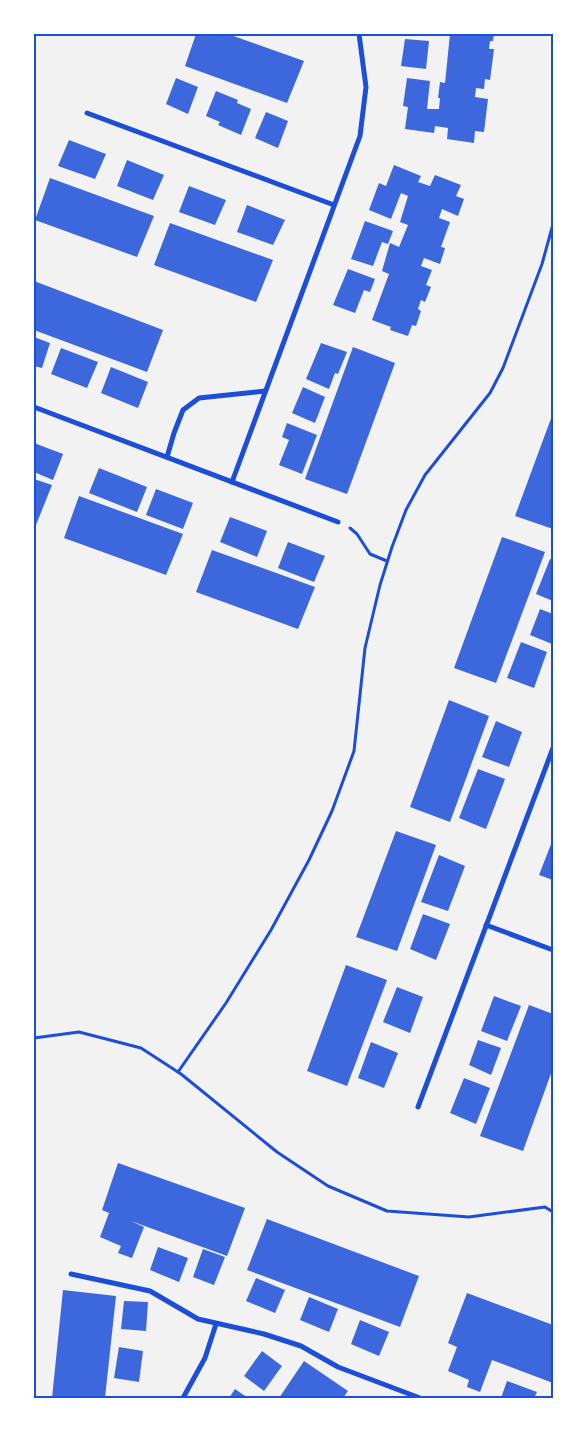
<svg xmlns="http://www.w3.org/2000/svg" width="587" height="1432" font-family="'Asap Condensed',sans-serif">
	<rect width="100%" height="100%" fill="#f2f2f2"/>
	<g fill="#3d67dc">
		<polygon points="196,34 228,34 304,61 287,103 185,66"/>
		<polygon points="450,34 494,34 493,41 490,41 489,49 494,49 490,80 485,79 484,89 476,88 475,97 488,99 484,132 475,131 474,143 447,139 448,128 435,126 434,133 405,129 408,107 403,106 407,78 430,81 427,109 439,109 440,98 438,98 440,82 445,83"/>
		<polygon points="405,39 429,41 426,69 401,66"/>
		<polygon points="176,78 198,87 188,114 166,104"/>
		<polygon points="216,91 238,100 237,103 251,109 241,135 218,125 220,122 206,116"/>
		<polygon points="266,112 288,121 278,148 255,138"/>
		<polygon points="69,140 106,154 95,179 58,166"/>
		<polygon points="127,160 164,175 153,200 117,186"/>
		<polygon points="394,165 421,176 418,182 430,186 435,175 461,185 456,196 464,199 458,216 442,209 439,218 450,222 441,247 445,248 440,264 424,258 421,266 432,270 426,285 431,287 425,302 421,300 418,309 421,311 416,326 412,325 408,336 390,330 391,327 372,320 389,274 382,271 390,243 399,247 408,225 400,222 408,196 401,193 391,219 369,210 379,183 386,186"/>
		<polygon points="50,178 154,216 137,257 35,220"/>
		<polygon points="189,186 226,200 215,225 179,212"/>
		<polygon points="247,205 285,220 273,245 237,232"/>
		<polygon points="365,221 393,231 388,244 382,242 373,266 351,259"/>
		<polygon points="170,223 273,260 256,302 154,265"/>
		<polygon points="348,269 375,279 370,292 364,290 355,313 333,305"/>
		<polygon points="34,281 163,330 147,372 34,330"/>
		<polygon points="34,337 50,343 42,368 34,366"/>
		<polygon points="321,343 347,352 338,374 335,373 329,389 306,379"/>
		<polygon points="353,347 395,363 347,494 305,479"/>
		<polygon points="61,348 98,362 87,388 51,374"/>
		<polygon points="111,367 148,382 138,408 101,393"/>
		<polygon points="303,387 325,397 315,423 292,413"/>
		<polygon points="553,413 553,529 515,516"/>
		<polygon points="287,423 317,435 302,474 279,465 289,440 282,437"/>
		<polygon points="34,443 63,454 53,480 34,472"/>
		<polygon points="99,468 147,487 137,512 89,493"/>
		<polygon points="34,479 52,485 34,530"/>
		<polygon points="156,489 193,503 183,529 146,515"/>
		<polygon points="79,496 183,534 166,575 64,538"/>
		<polygon points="230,517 267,531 257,557 220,542"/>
		<polygon points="502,537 545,552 496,683 454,668"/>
		<polygon points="288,542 325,556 314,582 278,568"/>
		<polygon points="212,550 315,587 298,629 196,592"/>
		<polygon points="550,559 553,560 553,601 536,594"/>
		<polygon points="540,609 553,614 552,644 530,635"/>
		<polygon points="521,642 547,652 534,688 507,678"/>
		<polygon points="449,700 489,716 450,822 410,807"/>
		<polygon points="496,721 522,732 509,767 482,757"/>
		<polygon points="478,769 505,779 486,829 459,818"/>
		<polygon points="396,831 436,845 397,951 356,937"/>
		<polygon points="553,839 553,880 539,875"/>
		<polygon points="439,855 465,866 448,911 421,902"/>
		<polygon points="423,914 450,924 436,960 410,949"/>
		<polygon points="346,965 387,980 347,1086 307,1071"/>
		<polygon points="397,987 423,997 410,1033 383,1022"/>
		<polygon points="494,996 521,1006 507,1041 481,1031"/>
		<polygon points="529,1005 553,1014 553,1068 523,1151 480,1136"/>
		<polygon points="478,1040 501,1048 491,1075 469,1065"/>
		<polygon points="371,1042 398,1053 384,1088 358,1078"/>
		<polygon points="464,1078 490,1088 476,1124 450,1113"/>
		<polygon points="118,1163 245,1208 227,1256 131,1221 144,1227 132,1258 118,1253 121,1246 100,1237 109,1213 102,1210"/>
		<polygon points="267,1219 419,1276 400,1327 247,1270"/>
		<polygon points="158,1247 188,1258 179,1282 150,1270"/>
		<polygon points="203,1249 225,1257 214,1285 193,1277"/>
		<polygon points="256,1278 285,1290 275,1313 246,1301"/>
		<polygon points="63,1290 116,1296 105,1398 52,1398"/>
		<polygon points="467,1293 553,1325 553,1383 492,1360 480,1392 467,1387 469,1380 448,1371 457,1347 448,1343"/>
		<polygon points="309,1297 338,1309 329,1332 300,1320"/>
		<polygon points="124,1301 148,1302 146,1331 121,1329"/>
		<polygon points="360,1320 389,1332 379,1356 351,1344"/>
		<polygon points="119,1347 143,1351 139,1382 114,1378"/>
		<polygon points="262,1351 282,1366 264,1391 244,1376"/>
		<polygon points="304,1361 348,1391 343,1398 279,1398"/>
		<polygon points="507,1381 537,1392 534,1398 501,1398"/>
		<polygon points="235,1389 248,1398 229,1398"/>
	</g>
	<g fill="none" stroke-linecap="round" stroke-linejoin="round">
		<g stroke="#1d4ed8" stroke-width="3">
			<polyline points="350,528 357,534 370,554 387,561"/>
			<polyline points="34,1038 79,1032 141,1048 181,1074 277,1152 328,1186 387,1211 469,1217 545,1207 553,1212"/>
			<polyline points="178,1072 226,1003 271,930 309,860 332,811 354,751 365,648 380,585 392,547 406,510 425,475 490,393 503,368 542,264 553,224"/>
		</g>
		<g stroke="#1d4ed8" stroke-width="5">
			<polyline points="87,113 334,205"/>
			<polyline points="34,407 338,522"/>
			<polyline points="167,457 174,433 183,410 199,398 265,391"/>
			<polyline points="232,482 360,136 366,87 359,34"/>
			<polyline points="486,925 553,950"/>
			<polyline points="418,1107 553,748"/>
			<polyline points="71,1274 150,1291 198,1319 264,1334 301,1346 338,1367 420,1398"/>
			<polyline points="183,1398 205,1358 216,1324"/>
		</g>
	</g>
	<rect width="587" height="1432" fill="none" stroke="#ffffff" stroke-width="70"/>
	<rect x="35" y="35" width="517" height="1362" fill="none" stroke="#1d4ed8" stroke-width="2"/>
</svg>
